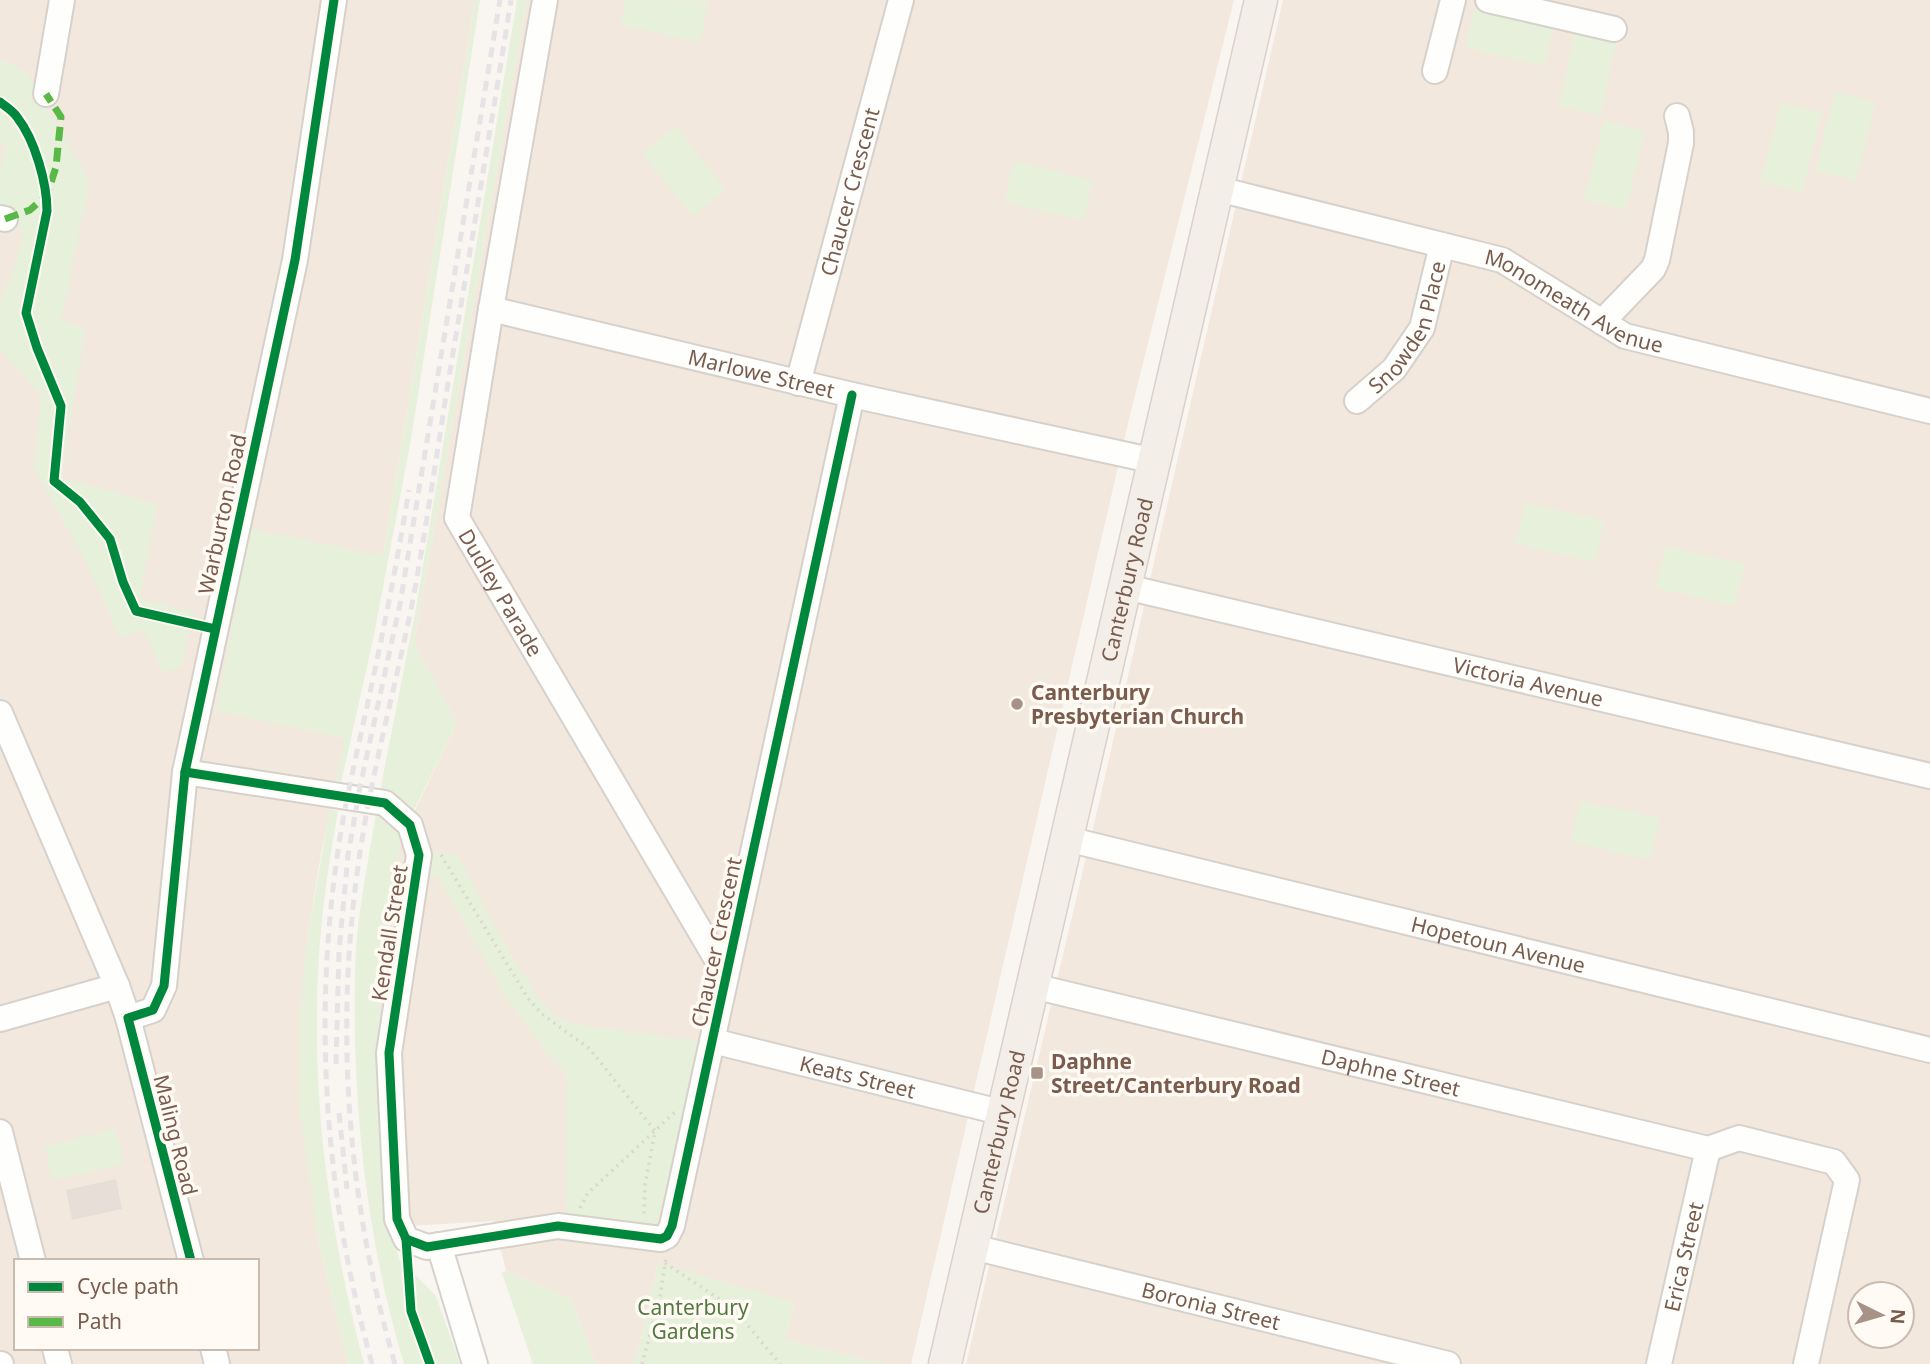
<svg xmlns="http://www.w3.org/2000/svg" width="1930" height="1364" font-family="'Noto Sans',sans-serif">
	<rect width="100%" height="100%" fill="#f9f5f0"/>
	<g fill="#f2e8de" fill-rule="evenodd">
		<path d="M 0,0 L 475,0 L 383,556 L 216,710 L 345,738 L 321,854 L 307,939 L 318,1240 L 348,1364 L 0,1364 ZM 16,1261 L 257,1261 L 257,1348 L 16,1348 Z"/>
		<polygon points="527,0 1234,0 1129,419 911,1364 884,1364 785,1340 794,1303 658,1264 635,1362 631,1364 596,1364 571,1299 506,1271 494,1221 392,1227 380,1049 380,998 401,839 457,723 414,643"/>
		<path d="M 1283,0 L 1930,0 L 1930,1364 L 966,1364 L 1097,811 ZM 1860,1294 L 1902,1294 L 1902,1336 L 1860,1336 Z"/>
	</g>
	<g fill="#e7f0db">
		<polygon points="475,0 480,0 411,439 374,635 341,783 336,782 344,738 216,711 251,529 383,556"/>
		<polygon points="517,0 527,0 414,643 457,723 414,810 404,801 380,791 416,608"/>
		<polygon points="626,0 709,1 700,42 620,25"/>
		<polygon points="1475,7 1554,24 1545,66 1465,48"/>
		<polygon points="1576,26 1617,35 1601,115 1559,106"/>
		<polygon points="0,58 27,73 90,182 61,321 86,327 61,477 157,504 140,599 193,612 182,666 163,673 143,630 120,638 85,560 34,469 41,395 0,350 0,302 13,273 23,231 0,224 0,173 6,144 0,142"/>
		<polygon points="1835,92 1876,102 1856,181 1815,171"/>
		<polygon points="1781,102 1822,113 1802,192 1761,182"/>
		<polygon points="1604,121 1645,131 1626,210 1584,200"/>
		<polygon points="676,126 726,190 693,217 642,153"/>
		<polygon points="1014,161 1093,180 1084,221 1004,202"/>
		<polygon points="1525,503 1604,520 1595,562 1516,544"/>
		<polygon points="1665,546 1745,564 1735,606 1656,588"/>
		<polygon points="1580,801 1660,818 1650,860 1571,842"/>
		<path d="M 330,809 L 338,811 C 326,877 317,944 317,1012 C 315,1130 334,1250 364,1364 L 348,1364 L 347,1360 L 318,1240 L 299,1104 L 300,1015 L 307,939 Z"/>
		<path d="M 376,813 L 387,817 L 404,831 L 401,839 L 380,998 L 380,1049 L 392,1227 L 399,1259 L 436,1296 L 460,1364 L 404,1364 C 366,1238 352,1103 355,971 C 356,918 368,865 376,813 Z"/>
		<polygon points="429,852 458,855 501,938 539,999 560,1019 588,1026 703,1042 660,1226 655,1231 566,1220 567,1082 564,1071 546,1052 506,997 438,877 427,874"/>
		<polygon points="116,1129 124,1164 52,1180 45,1146"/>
		<polygon points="658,1263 794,1302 785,1340 884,1364 631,1364 635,1362"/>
		<polygon points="506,1271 571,1299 596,1364 533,1364 502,1273"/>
	</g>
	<polygon fill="#e6ded7" points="116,1179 122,1209 72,1220 66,1190"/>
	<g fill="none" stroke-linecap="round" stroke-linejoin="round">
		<g stroke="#d7d1cb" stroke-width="28">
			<g id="minor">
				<path id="s1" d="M 545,0 L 491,309 L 457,518 L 726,975"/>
				<polyline points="1488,0 1614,29"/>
				<polyline points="1435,71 1453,0"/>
				<polyline points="46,94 62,0"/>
				<path id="s2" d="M 1218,189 L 1502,260 L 1625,336 L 1930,411"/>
				<polyline points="0,218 5,219"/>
				<path id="s3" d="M 491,309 L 852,395 L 1155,461"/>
				<polyline points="1602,322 1653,269 1657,260 1681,143 1681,132 1677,116"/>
				<path id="s4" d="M 798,383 L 901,0"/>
				<path id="s5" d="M 1357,401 L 1394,369 L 1422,328 L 1442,245"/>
				<path id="s6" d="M 1126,587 L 1930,776"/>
				<polyline points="0,713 117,986 128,1018 191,1261"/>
				<polyline points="185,772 385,803 410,825 419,855 389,1053 397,1219 406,1239 427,1247 558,1226 661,1239 667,1236 672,1226 852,395"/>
				<path id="s7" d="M 1067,839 L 1930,1050"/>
				<path id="s8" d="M 1033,986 L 1708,1149"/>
				<polyline points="128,1018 153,1010 164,986 185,772 295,260 334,0"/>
				<polyline points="0,1019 117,986"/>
				<path id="s9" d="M 713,1041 L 1004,1113"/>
				<polyline points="0,1132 33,1261"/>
				<polyline points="1708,1149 1739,1138 1834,1162 1847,1180 1806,1364"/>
				<polyline points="439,1245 475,1364"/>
				<path id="s10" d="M 973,1247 L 1448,1364"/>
				<polyline points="55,1348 59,1364"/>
				<polyline points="213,1348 217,1364"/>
				<polyline points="0,1364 1,1364"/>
				<path id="s11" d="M 1659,1364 L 1708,1149"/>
			</g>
		</g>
		<g stroke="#dad1cc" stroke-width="35">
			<g id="major">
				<path id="s12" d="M 945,1364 L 1261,0"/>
			</g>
		</g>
		<g stroke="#dcd5d0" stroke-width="3.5" stroke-dasharray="2 5" stroke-linecap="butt">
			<polyline points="441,855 527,997 542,1014 590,1049 655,1131 645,1185 644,1214 646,1217"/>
			<polyline points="580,1208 588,1193 675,1112"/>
			<polyline points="665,1263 734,1309 780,1364"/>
			<polyline points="642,1364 660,1297 666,1257"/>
		</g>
		<use href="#minor" stroke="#fefefd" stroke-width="24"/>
		<use href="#major" stroke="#f3eee8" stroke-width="32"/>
		<g stroke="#e6e3e7" stroke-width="5" stroke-dasharray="10 7" stroke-linecap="butt">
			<polyline points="336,1064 339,951 348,855 360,787 400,604 500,0"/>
			<polyline points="339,1113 347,1189"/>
			<path d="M 372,1364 C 325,1195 312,1018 339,844 C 347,792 360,740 371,688 C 385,623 398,557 409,490"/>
			<path d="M 395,1364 C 344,1190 333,1007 364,828 C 378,745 401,665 416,583 C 428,515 438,446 449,377 C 470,251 491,126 511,0"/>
		</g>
		<polyline stroke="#58b947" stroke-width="7" stroke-dasharray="14 7" stroke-linecap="butt" points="5,219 30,210 47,195 56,167 61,117 46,94"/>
		<g stroke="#fffaf3" stroke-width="13">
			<g id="cycleway">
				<path d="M 0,102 C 6,107 13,111 17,117 C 35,140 47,183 47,211 L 26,313 L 37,348 L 61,406 L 54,481 L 80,502 L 110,539 L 123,582 L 136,611 L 215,629"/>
				<polyline points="185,772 385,803 410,825 419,855 389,1053 397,1219 406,1239 411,1311 430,1364"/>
				<polyline points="406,1239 427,1247 558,1226 661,1239 667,1236 672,1226 852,395"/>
				<polyline points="191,1261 128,1018 153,1010 164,986 185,772 295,260 334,0"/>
			</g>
		</g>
		<use href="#cycleway" stroke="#00873e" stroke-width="9"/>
	</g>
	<g fill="#a69286" stroke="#fffaf3" stroke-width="2.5">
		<circle cx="1017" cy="704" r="7"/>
		<rect x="1030" y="1066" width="14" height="14" rx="3.5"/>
	</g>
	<g text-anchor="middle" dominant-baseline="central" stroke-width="7" stroke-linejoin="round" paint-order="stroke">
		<g font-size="21" fill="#7a5c4d" stroke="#fffaf3">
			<text stroke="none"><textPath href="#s4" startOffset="198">Chaucer Crescent</textPath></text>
			<text stroke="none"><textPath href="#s2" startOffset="376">Monomeath Avenue</textPath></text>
			<text stroke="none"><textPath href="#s5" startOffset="93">Snowden Place</textPath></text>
			<text stroke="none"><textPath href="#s3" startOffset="278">Marlowe Street</textPath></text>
			<text transform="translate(222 514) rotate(-78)">Warburton Road</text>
			<text stroke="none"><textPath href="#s12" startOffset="805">Canterbury Road</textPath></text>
			<text stroke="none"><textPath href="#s1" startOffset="612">Dudley Parade</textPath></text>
			<text stroke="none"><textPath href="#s6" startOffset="413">Victoria Avenue</textPath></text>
			<text transform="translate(389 933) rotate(-81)">Kendall Street</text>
			<text transform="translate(716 942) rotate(-78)">Chaucer Crescent</text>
			<text stroke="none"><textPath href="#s7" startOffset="444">Hopetoun Avenue</textPath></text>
			<text stroke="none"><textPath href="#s8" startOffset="368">Daphne Street</textPath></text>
			<text stroke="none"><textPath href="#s9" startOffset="149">Keats Street</textPath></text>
			<text stroke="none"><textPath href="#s12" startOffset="238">Canterbury Road</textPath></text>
			<text transform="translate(176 1135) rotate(76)">Maling Road</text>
			<text stroke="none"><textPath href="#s11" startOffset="110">Erica Street</textPath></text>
			<text stroke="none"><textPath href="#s10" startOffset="245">Boronia Street</textPath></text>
		</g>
		<g font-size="21" font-weight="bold" fill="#7a5c4d" stroke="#fffaf3" text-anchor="start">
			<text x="1031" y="692">Canterbury<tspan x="1031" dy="24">Presbyterian Church</tspan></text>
			<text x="1051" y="1061">Daphne<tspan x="1051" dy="24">Street/Canterbury Road</tspan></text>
		</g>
		<g font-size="21" fill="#537a41" stroke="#fffaf3">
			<text x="693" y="1307">Canterbury<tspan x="693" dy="24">Gardens</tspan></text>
		</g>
	</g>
	<rect x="14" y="1259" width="245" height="91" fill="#fffaf3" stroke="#cabbb1" stroke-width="2"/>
	<rect x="28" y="1282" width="35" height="10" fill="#00873e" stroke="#cabbb1" stroke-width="2"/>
	<text x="77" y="1294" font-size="21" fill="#7a5c4d">Cycle path</text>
	<rect x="28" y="1317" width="35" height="10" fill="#58b947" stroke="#cabbb1" stroke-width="2"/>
	<text x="77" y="1329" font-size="21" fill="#7a5c4d">Path</text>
	<g transform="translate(1881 1315) rotate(95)"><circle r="33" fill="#fffaf3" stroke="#cabbb1" stroke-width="2"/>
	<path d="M0-5L12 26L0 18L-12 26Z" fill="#a69286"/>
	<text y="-10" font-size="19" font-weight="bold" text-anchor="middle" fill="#7a5c4d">N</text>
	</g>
</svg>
